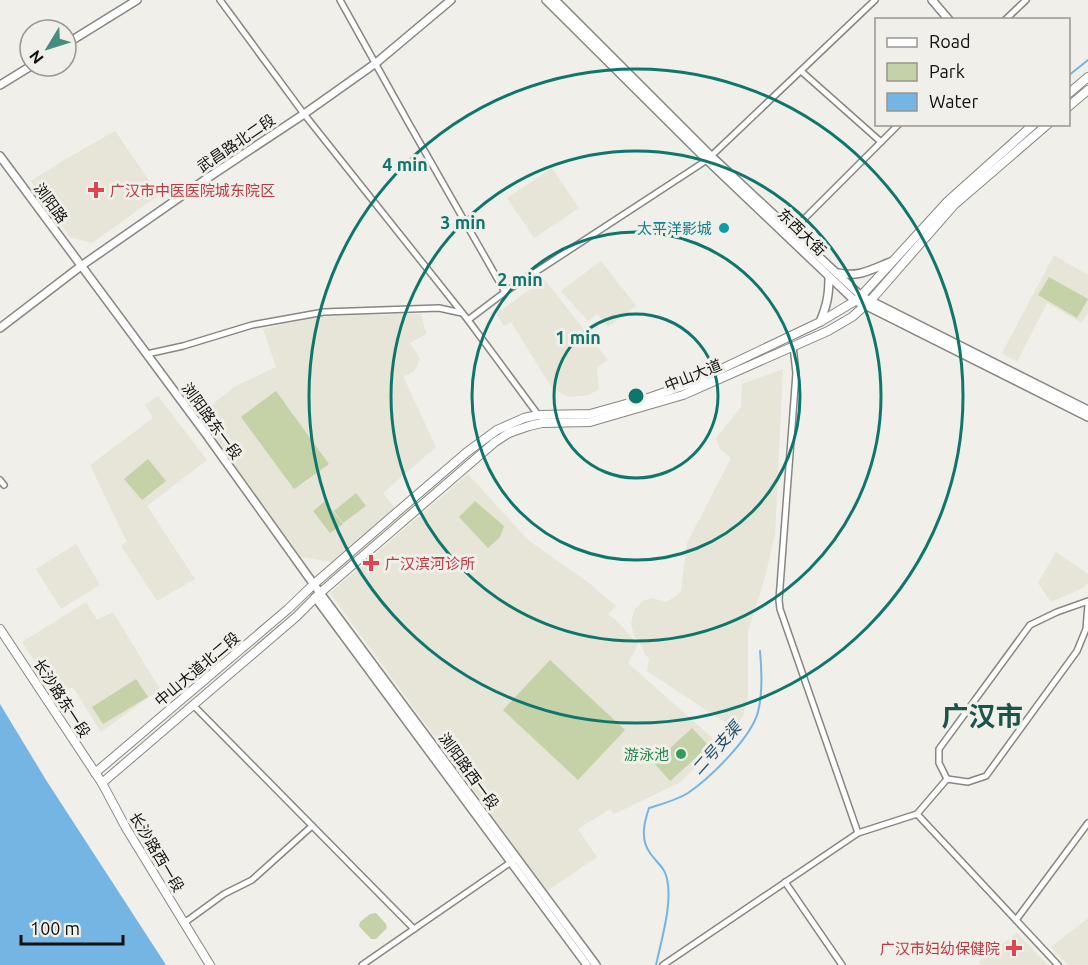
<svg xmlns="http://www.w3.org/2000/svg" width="1088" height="965" font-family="Ubuntu,'Noto Sans SC',sans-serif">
	<rect width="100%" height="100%" fill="#f0efe9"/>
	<g fill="#e7e5d7">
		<polygon points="115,131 159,195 92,243 70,237 31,181 59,163"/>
		<polygon points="552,168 579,208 534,238 507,198"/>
		<polygon points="1054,255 1088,275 1088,313 1082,323 1047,303 1017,362 1002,353"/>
		<polygon points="601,261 636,306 608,327 597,314 588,321 561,291"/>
		<polygon points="544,279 608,360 597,368 599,389 589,395 568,397 552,388 511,322 504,326 496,314"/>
		<polygon points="421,314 426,334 410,343 420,359 414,372 403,376 436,447 383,493 395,508 333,562 301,557 198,416 234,387 276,367 263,329 316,317 360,315"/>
		<polygon points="783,369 775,534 765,577 748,631 748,696 743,716 735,729 647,671 649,659 644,653 642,647 634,636 631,624 633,615 635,609 643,601 651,598 667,602 681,592 687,543 731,458 720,449 716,438 741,407 742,384"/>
		<polygon points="158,396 207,460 147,506 195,579 157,601 121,546 127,542 90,465 153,418 145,405"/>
		<polygon points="468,474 528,540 589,583 616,606 608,614 616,620 638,644 628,663 719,744 679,783 614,814 610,809 578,829 597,857 547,891 330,593"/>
		<polygon points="76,544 100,585 61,609 36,569"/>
		<polygon points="1056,552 1088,574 1088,582 1085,587 1051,602 1038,583"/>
		<polygon points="86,602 97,620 113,612 160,689 101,732 73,687 56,694 22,642"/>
		<polygon points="1088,918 1088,965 1068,965 1051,947"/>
		<polygon points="1017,933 1048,965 981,965 979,962"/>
	</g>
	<g fill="#c5d1a7">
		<polygon points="1049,277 1088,299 1077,318 1038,295"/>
		<polygon points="276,391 329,464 294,489 241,417"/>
		<polygon points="148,459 166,481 142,500 124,479"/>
		<polygon points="356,493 366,506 343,523 334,511"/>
		<polygon points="325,501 343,524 330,533 313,511"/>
		<polygon points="475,501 504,526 500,537 488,548 459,517"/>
		<polygon points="550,660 625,730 578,780 503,710"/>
		<polygon points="136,679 148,697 103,724 92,707"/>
		<polygon points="692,728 709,746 670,781 654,763"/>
		<polygon points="376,913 386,924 387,928 376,939 371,939 359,926 360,922 370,914"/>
	</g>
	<polygon fill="#75b5e4" points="0,704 46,780 166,965 0,965"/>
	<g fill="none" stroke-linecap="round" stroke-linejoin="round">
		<g stroke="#75b5e4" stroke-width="2">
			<polyline points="1068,76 1088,60"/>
			<path d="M 656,965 C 661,942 671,908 668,885 C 666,867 659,866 650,853 C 640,839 644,823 649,808 C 662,804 677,800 688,793 C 710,778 751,738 758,712 C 763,692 762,672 760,651"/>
		</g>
		<g stroke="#878680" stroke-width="8">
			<g id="minor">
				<polyline points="220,0 304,114 468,320 539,416"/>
				<polyline points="340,0 408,122 505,292"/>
				<polyline points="1005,20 1026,0"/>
				<polyline points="801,71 881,142"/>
				<polyline points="792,231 899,124"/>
				<polyline points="468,320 505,292 707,160 875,0"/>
				<polyline points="793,346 796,373 779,600 780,609 858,833"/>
				<polyline points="147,354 183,346 252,325 324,312 439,308 462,313"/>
				<polyline points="0,480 4,485"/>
				<polyline points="193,705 414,929 514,860"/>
				<polyline points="947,779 968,782 986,776 1077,651 1086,629 1088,605"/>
				<polyline points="917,814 1058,965"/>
				<polyline points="785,882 842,965"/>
				<polyline points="1016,920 1088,823"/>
				<polyline points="184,923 224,894 252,880 312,826"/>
				<polyline points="362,965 414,929"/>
				<polyline points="663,965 858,833 917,814 947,779 939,763 939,749 1030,625 1057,612 1088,601"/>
			</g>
		</g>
		<g stroke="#878680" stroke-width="10">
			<g id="tertiary">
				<polyline points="546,0 707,160 855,301 865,305 1088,417"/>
				<polyline points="555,0 711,156 861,296 1088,410"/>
				<polyline points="932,0 949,20"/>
				<polyline points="66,44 137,0"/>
				<polyline points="0,85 31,66"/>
				<polyline points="0,156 206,434 320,593 596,965"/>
				<path d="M 839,273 C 859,278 874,268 893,261"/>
				<path d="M 820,322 C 827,305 829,295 829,277"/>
				<polyline points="0,328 81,266 206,179 304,114 376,63 451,0"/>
				<polyline points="315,597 587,965"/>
			</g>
		</g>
		<g stroke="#878680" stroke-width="10">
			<g id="secondary">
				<polyline points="1068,94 1088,77"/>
				<polyline points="1068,107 1088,90"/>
				<polyline points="0,629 102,783 126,828 210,965"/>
				<polyline points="95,773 288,609 314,584 396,513 467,452 497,430 524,418 538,415 590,414 651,397 694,382 820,322 855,301 861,296 948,201 1034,124"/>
				<polyline points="102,783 296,617 320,593 495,442 509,433 529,426 542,423 590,422 683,395 828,331 852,317 871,300 954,205 1048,124"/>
			</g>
		</g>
		<use href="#minor" stroke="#fff" stroke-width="5"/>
		<use href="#tertiary" stroke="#fff" stroke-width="7"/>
		<use href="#secondary" stroke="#fff" stroke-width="8"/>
	</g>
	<g fill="none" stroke="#0f766e" stroke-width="3">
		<circle cx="636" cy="396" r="82"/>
		<circle cx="636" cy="396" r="164"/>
		<circle cx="636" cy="396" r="245"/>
		<circle cx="636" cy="396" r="327"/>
	</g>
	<g fill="#e0444e" stroke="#f0efe9" stroke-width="2">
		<path d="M93 181h6v6h6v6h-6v6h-6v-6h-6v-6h6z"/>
		<path d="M368 554h6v6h6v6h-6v6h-6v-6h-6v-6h6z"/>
		<path d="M1011 939h6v6h6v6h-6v6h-6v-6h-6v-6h6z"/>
	</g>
	<circle fill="#0f9aa8" stroke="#f0efe9" stroke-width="2" cx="724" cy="228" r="6"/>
	<circle fill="#2e9e5b" stroke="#f0efe9" stroke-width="2" cx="681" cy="754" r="6"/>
	<g text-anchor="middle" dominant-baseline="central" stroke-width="6" stroke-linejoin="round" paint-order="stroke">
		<g font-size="15" fill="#10100e" stroke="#f0efe9">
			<text transform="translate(236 143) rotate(-34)">武昌路北二段</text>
			<text transform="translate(51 203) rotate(54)">浏阳路</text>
			<text transform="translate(802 232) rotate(44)">东西大街</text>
			<text transform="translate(693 375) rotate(-22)">中山大道</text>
			<text transform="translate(212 421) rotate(54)">浏阳路东一段</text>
			<text transform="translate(197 669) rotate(-40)">中山大道北二段</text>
			<text transform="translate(62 698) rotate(57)">长沙路东一段</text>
			<text transform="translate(469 771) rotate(54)">浏阳路西一段</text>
			<text transform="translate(157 852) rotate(59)">长沙路西一段</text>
		</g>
		<g font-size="15" fill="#be3a42" stroke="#f0efe9" text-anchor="start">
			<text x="110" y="190">广汉市中医医院城东院区</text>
			<text x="385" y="563">广汉滨河诊所</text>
			<text x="1000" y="948" text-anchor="end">广汉市妇幼保健院</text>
		</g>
		<g font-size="15" fill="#0d838f" stroke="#f0efe9" text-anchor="end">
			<text x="712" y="228">太平洋影城</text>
		</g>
		<g font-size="15" fill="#27864d" stroke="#f0efe9" text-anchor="end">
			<text x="669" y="754">游泳池</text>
		</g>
		<g font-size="16" font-style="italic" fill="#1f4e6f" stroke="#f0efe9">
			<text transform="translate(716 748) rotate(-48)">二号支渠</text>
		</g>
		<g font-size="27" font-weight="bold" fill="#1b544b" stroke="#f0efe9">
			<text x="982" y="716">广汉市</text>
		</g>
	</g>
	<circle cx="636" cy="396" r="9" fill="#0f766e" stroke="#f0efe9" stroke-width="3"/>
	<g font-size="18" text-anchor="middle" font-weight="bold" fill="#0f766e" stroke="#f0efe9" stroke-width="6" stroke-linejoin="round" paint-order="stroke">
		<text x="405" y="171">4 min</text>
		<text x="463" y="229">3 min</text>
		<text x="520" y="286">2 min</text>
		<text x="578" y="344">1 min</text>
	</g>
	<rect x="875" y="18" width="195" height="108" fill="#f0efe9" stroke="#969691" stroke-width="1.5"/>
	<rect x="887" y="38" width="30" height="9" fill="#ffffff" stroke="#969691" stroke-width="1.5"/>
	<text x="929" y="48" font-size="18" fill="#10100e">Road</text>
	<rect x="887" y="63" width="30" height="18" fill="#c5d1a7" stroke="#969691" stroke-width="1.5"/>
	<text x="929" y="78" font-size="18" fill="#10100e">Park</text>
	<rect x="887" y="93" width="30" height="18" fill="#75b5e4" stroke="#969691" stroke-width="1.5"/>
	<text x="929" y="108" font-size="18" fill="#10100e">Water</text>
	<g transform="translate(48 48) rotate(232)"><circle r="28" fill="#f0efe9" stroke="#969691" stroke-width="1.5"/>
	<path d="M0-4.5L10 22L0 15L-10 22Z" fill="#478c80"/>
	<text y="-9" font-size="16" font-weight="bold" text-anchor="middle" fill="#10100e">N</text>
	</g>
	<path d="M21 935v9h102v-9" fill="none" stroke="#10100e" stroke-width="3"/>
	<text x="30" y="935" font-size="18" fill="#10100e" stroke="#f0efe9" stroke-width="4.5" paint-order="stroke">100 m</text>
</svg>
